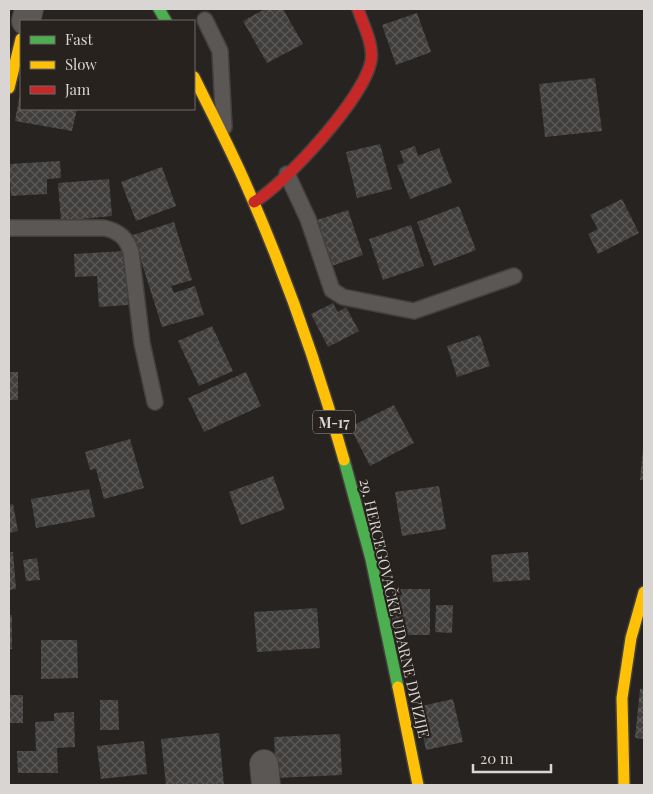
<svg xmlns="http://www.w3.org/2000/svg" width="653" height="794" font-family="'Playfair Display',serif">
	<defs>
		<pattern id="building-cross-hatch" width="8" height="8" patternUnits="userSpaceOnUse" patternTransform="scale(1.25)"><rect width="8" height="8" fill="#413e3e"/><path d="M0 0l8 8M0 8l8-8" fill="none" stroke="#5c5959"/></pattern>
	</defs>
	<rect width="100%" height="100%" fill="#262320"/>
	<g fill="url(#building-cross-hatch)">
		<polygon points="265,9 283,9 303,44 267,63 243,21"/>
		<polygon points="417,13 431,52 396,65 382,25"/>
		<polygon points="595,78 602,131 545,137 539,84"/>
		<polygon points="20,94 21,109 77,109 72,131 15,121"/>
		<polygon points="380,144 392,189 357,198 346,152"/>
		<polygon points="415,146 418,156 439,148 452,183 410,199 397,165 404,163 400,151"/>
		<polygon points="60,161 61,178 47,179 47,194 11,196 9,164"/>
		<polygon points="162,167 176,206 136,221 121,182"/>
		<polygon points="109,179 112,216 61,221 58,183"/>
		<polygon points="622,199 639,233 598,254 588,234 598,229 590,215"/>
		<polygon points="459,206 476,250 434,266 417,222"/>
		<polygon points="348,210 363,255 329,267 314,221"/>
		<polygon points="174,222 192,280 171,286 174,293 195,286 204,315 162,327 133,235"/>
		<polygon points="411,225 424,266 383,280 369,239"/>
		<polygon points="125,251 128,305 99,307 97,276 75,277 74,254"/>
		<polygon points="333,303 338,312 346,307 359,331 328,347 311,314"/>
		<polygon points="212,326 233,371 199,386 178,341"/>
		<polygon points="480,335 490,366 457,377 447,346"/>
		<rect x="9" y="372" width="9" height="28"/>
		<polygon points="246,372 261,406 204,432 188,398"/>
		<polygon points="394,405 414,443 370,466 350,427"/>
		<polygon points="130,439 144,488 104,499 96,469 90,470 85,452"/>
		<polygon points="643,449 644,449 644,480 640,480"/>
		<polygon points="273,476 285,509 241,525 229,492"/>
		<polygon points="439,486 446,529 402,536 395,492"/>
		<polygon points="89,489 95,517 36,528 31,499"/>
		<polygon points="13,504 18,531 9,533 9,505"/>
		<polygon points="9,552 13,552 16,589 9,590"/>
		<polygon points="528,552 530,580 493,582 491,555"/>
		<polygon points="37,558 40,580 26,581 23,560"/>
		<rect x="392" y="589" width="38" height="46"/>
		<polygon points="436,605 453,605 452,633 435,632"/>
		<polygon points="317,608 320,648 257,652 254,612"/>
		<rect x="9" y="615" width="3" height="34"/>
		<polygon points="41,640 77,640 78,678 41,679"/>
		<polygon points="640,689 644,689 644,739 635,738"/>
		<rect x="9" y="695" width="14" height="28"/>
		<polygon points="453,699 463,742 426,750 417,707"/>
		<polygon points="100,700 118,700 119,730 100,730"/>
		<polygon points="74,712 75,747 57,748 58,773 18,773 17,751 36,751 35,722 54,721 54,713"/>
		<polygon points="219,733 224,785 166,785 161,739"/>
		<polygon points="340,734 342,775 276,778 274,737"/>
		<polygon points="144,741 147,774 101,779 97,746"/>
	</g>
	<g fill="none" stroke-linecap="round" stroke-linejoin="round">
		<g stroke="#43403e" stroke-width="18">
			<g id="lane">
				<polyline points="205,20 220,51 224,127"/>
				<polyline points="287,174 308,219 332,290 343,297 414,311 514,276"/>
				<path d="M 9,228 L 104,228 C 119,231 127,238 131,252 L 142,343 L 155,402"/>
			</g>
		</g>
		<g stroke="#43403e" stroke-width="30">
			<g id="street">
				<polyline points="26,21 29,9"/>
				<polyline points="264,764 266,785"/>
			</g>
		</g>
		<g stroke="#43403e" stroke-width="14">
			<g id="fast">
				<polyline points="159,9 166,21"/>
				<polyline points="344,460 371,559 398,687"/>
			</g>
		</g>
		<g stroke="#43403e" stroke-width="14">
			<g id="slow">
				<path d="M 194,77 C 212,114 231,150 247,187 C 286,275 318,367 344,460"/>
				<polyline points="9,88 21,39"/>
				<polyline points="398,687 418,785"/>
				<polyline points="624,785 622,698 631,638 644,592"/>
			</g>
		</g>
		<g stroke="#43403e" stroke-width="14">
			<path id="jam" d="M 254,202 C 286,183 364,98 371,61 C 374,44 363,25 358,9"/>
		</g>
		<use href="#lane" stroke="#5a5755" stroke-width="15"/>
		<use href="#street" stroke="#5a5755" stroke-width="28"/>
		<use href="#fast" stroke="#4caf50" stroke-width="11"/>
		<use href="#slow" stroke="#ffc107" stroke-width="11"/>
		<use href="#jam" stroke="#c62828" stroke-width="11"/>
	</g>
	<g text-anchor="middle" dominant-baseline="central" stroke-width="4.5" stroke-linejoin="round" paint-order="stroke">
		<rect fill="#28221e" stroke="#a49f9c" stroke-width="1" x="313" y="410.5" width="42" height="23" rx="4"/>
		<g font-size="14" font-weight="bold" fill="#d9d5d2">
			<text x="334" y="422">M-17</text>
		</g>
		<g font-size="15" fill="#d9d5d2" stroke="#28221e">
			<text transform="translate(395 608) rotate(77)">29. HERCEGOVAČKE UDARNE DIVIZIJE</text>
		</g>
	</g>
	<rect width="653" height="794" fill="none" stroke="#d9d5d2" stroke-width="20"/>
	<rect x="20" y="20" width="175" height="90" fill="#28221e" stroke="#6f6a66"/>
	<rect x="30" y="36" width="25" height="8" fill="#4caf50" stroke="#6f6a66"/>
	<text x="65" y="45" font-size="15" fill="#d9d5d2">Fast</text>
	<rect x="30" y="61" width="25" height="8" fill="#ffc107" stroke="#6f6a66"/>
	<text x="65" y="70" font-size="15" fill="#d9d5d2">Slow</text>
	<rect x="30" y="86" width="25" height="8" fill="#c62828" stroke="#6f6a66"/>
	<text x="65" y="95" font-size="15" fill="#d9d5d2">Jam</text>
	<path d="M473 764v8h78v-8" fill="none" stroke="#d9d5d2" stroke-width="2.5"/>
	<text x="480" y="764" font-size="15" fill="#d9d5d2" stroke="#28221e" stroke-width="4" paint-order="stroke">20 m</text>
</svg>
